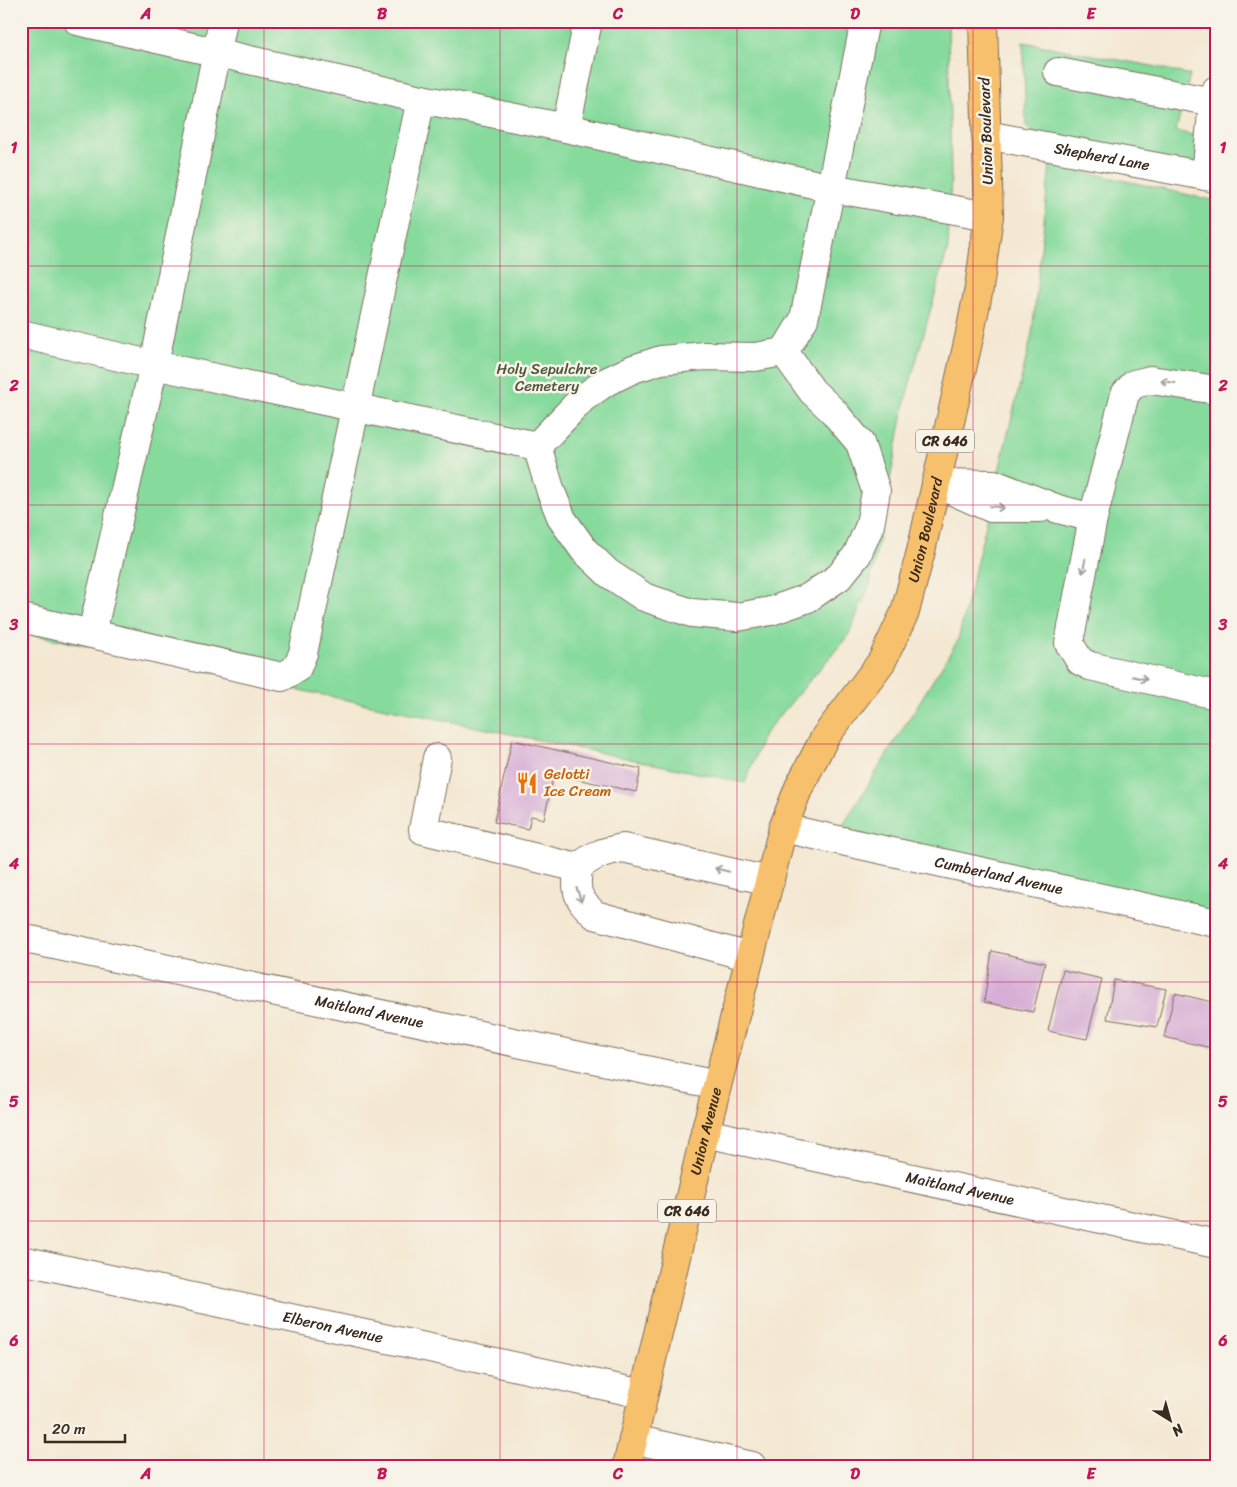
<svg xmlns="http://www.w3.org/2000/svg" width="1237" height="1487" font-family="Sriracha,sans-serif">
	<rect width="100%" height="100%" fill="#f7f3e8"/>
	<filter id="ink" filterUnits="userSpaceOnUse"><feTurbulence type="fractalNoise" baseFrequency=".02" numOctaves="2"/><feDisplacementMap in="SourceGraphic" scale="10" xChannelSelector="R" yChannelSelector="G"/><feConvolveMatrix kernelMatrix="1 2 1 2 8 2 1 2 1" color-interpolation-filters="sRGB"/></filter>
	<filter id="wash" filterUnits="userSpaceOnUse"><feTurbulence type="fractalNoise" baseFrequency=".0096" numOctaves="4" result="noise"/><feDisplacementMap in="SourceGraphic" scale="20" xChannelSelector="R" yChannelSelector="G"/><feGaussianBlur stdDeviation="1.12" result="paint"/><feColorMatrix in="noise" values="0 0 0 0 0 0 0 0 0 0 0 0 0 0 0 0 0 1.4 0 .05"/><feComposite in="paint" operator="in"/></filter>
	<g filter="url(#wash)">
		<rect width="100%" height="100%" fill="#f4e8d3"/>
		<g fill="#85da9c" stroke="#60825d">
			<polygon points="21,21 948,21 951,175 948,248 906,397 870,584 848,636 764,734 745,783 21,632"/>
			<polygon points="1023,42 1152,66 1190,75 1176,131 1216,141 1211,171 1033,133 1026,126"/>
			<polygon points="1050,164 1216,201 1216,921 837,835 958,640 1032,334"/>
		</g>
		<g id="blocks">
			<g fill="#d7afd6">
				<polygon points="512,740 641,769 636,792 554,774 544,819 531,816 528,829 494,822"/>
				<polygon points="992,951 1045,963 1033,1012 984,1002"/>
				<polygon points="1063,970 1102,979 1087,1039 1048,1031"/>
				<polygon points="1114,980 1166,989 1157,1027 1107,1019"/>
				<polygon points="1175,993 1216,1003 1216,1028 1211,1048 1164,1037"/>
			</g>
		</g>
	</g>
	<g filter="url(#ink)">
		<use href="#blocks" fill-opacity="0" stroke="#7c6c5d" stroke-width="1"/>
		<g fill="none" stroke-linecap="round" stroke-linejoin="round">
			<g stroke="#7c6c5d" stroke-width="30">
				<g id="minor">
					<polyline points="78,21 421,99 566,128 831,188 989,216"/>
					<polyline points="1058,72 1213,102 1216,90"/>
					<polyline points="566,128 588,21"/>
					<path id="s1" d="M 986,135 L 1216,178"/>
					<polyline points="1206,176 1213,102 1216,102"/>
					<polyline points="21,334 154,365 537,446"/>
					<polyline points="784,352 804,319 865,21"/>
					<polyline points="1216,390 1151,380 1134,384 1125,394 1093,518 1069,643 1080,661 1090,666 1216,695"/>
					<polyline points="537,446 551,492 562,519 584,550 608,573 644,597 692,613 737,617 771,611 808,598 839,577 857,555 870,525 876,491 860,443 833,411 812,391 784,352"/>
					<polyline points="537,446 583,398 606,382 633,369 661,360 705,356 755,357 784,352"/>
					<polyline points="936,483 994,484 1058,509 1093,518"/>
					<polyline points="946,488 991,508 1041,508"/>
					<polyline points="21,618 282,677 297,668 303,653 421,99"/>
					<polyline points="92,633 154,365 223,21"/>
					<polyline points="437,758 423,830 578,868"/>
					<path id="s2" d="M 783,828 L 1216,923"/>
					<path id="s3" d="M 21,938 L 717,1085"/>
					<path d="M 750,957 L 595,915 C 577,899 575,892 578,868 C 592,855 605,851 623,848 L 770,881"/>
					<path id="s4" d="M 705,1133 L 1216,1244"/>
					<path id="s5" d="M 21,1260 L 643,1394"/>
					<polyline points="633,1439 752,1466"/>
				</g>
			</g>
			<g stroke="#7c6c5d" stroke-width="30">
				<g id="major">
					<path id="s6" d="M 627,1466 L 705,1133 L 783,828 L 799,787 L 825,737 L 882,661 L 905,612 L 921,551 L 969,338 L 979,288 L 989,216 L 983,21"/>
				</g>
			</g>
			<use href="#minor" stroke="#fff" stroke-width="28"/>
			<use href="#major" stroke="#f7c06c" stroke-width="28"/>
		</g>
		<defs><path id="oneway-shaft" d="M-6 0H5M1.5-3L5.5 0L1.5 3" fill="none" stroke-width="1.6" stroke-linecap="round" stroke-linejoin="round" transform="scale(1.25)"/></defs>
		<g stroke="#a79f9a">
			<use href="#oneway-shaft" transform="translate(1168 382) rotate(-172)"/>
			<use href="#oneway-shaft" transform="translate(997 507) rotate(5)"/>
			<use href="#oneway-shaft" transform="translate(1084 566) rotate(101)"/>
			<use href="#oneway-shaft" transform="translate(1140 678) rotate(13)"/>
			<use href="#oneway-shaft" transform="translate(722 870) rotate(-167)"/>
			<use href="#oneway-shaft" transform="translate(579 895) rotate(71)"/>
		</g>
	</g>
	<path fill="none" stroke="#c2185b" stroke-width="1" stroke-opacity="0.55" d="M 264,21 L 264,1466M 500,21 L 500,1466M 737,21 L 737,1466M 973,21 L 973,1466M 21,266 L 1216,266M 21,505 L 1216,505M 21,744 L 1216,744M 21,982 L 1216,982M 21,1221 L 1216,1221"/>
	<defs>
		<g id="restaurant-bare" transform="scale(1.725)"><path d="M-5-6h1v4h1v-4h1v4h1v-4h1v5L-1.5 .5V6h-2V.5L-5-1ZM5-6V6H3V1.5H1.5Q1.5-4 5-6Z" fill="#e8710a" stroke="#f7f3e8" stroke-width="2.5" paint-order="stroke"/></g>
	</defs>
	<g fill-rule="evenodd">
		<use href="#restaurant-bare" x="527" y="783"/>
	</g>
	<g text-anchor="middle" dominant-baseline="central" stroke-width="5" stroke-linejoin="round" paint-order="stroke">
		<g fill="#f7f3e8" stroke="#73665b" stroke-width="1">
			<rect x="916" y="429.5" width="58" height="23" rx="4"/>
			<rect x="658" y="1199.5" width="58" height="23" rx="4"/>
		</g>
		<g font-size="14" font-weight="bold" fill="#3b2a1e">
			<text x="945" y="441">CR 646</text>
			<text x="687" y="1211">CR 646</text>
		</g>
		<g font-size="15" fill="#3b2a1e" stroke="#f7f3e8">
			<text transform="translate(986 131) rotate(-92)">Union Boulevard</text>
			<text stroke="none"><textPath href="#s1" startOffset="118">Shepherd Lane</textPath></text>
			<text stroke="none"><textPath href="#s6" startOffset="991">Union Boulevard</textPath></text>
			<text stroke="none"><textPath href="#s2" startOffset="221">Cumberland Avenue</textPath></text>
			<text stroke="none"><textPath href="#s3" startOffset="356">Maitland Avenue</textPath></text>
			<text stroke="none"><textPath href="#s6" startOffset="344">Union Avenue</textPath></text>
			<text stroke="none"><textPath href="#s4" startOffset="261">Maitland Avenue</textPath></text>
			<text stroke="none"><textPath href="#s5" startOffset="319">Elberon Avenue</textPath></text>
		</g>
		<g font-size="15" fill="#4e563e" stroke="#f7f3e8">
			<text x="547" y="369">Holy Sepulchre<tspan x="547" dy="17">Cemetery</tspan></text>
		</g>
		<g font-size="15" fill="#c56008" stroke="#f7f3e8" text-anchor="start">
			<text x="544" y="774">Gelotti<tspan x="544" dy="17">Ice Cream</tspan></text>
		</g>
	</g>
	<rect width="1237" height="1487" fill="none" stroke="#f7f3e8" stroke-width="55"/>
	<g transform="translate(1170 1420) rotate(143)" stroke="#f7f3e8" stroke-width="4" paint-order="stroke">
	<path d="M0-4L9 19L0 12L-9 19Z" fill="#3b2a1e"/>
	<text y="-8" font-size="14" font-weight="bold" text-anchor="middle" fill="#3b2a1e">N</text>
	</g>
	<path d="M45 1434v8h80v-8" fill="none" stroke="#3b2a1e" stroke-width="2.5"/>
	<text x="52" y="1434" font-size="15" fill="#3b2a1e" stroke="#f7f3e8" stroke-width="4" paint-order="stroke">20 m</text>
	<rect x="28" y="28" width="1182" height="1432" fill="none" stroke="#c2185b" stroke-width="2"/>
	<g font-size="16" text-anchor="middle" font-weight="bold" fill="#c2185b">
		<text x="146" y="19">A</text>
		<text x="382" y="19">B</text>
		<text x="618" y="19">C</text>
		<text x="855" y="19">D</text>
		<text x="1091" y="19">E</text>
		<text x="14" y="153">1</text>
		<text x="1223" y="153">1</text>
		<text x="14" y="391">2</text>
		<text x="1223" y="391">2</text>
		<text x="14" y="630">3</text>
		<text x="1223" y="630">3</text>
		<text x="14" y="869">4</text>
		<text x="1223" y="869">4</text>
		<text x="14" y="1107">5</text>
		<text x="1223" y="1107">5</text>
		<text x="14" y="1346">6</text>
		<text x="1223" y="1346">6</text>
		<text x="146" y="1479">A</text>
		<text x="382" y="1479">B</text>
		<text x="618" y="1479">C</text>
		<text x="855" y="1479">D</text>
		<text x="1091" y="1479">E</text>
	</g>
</svg>
